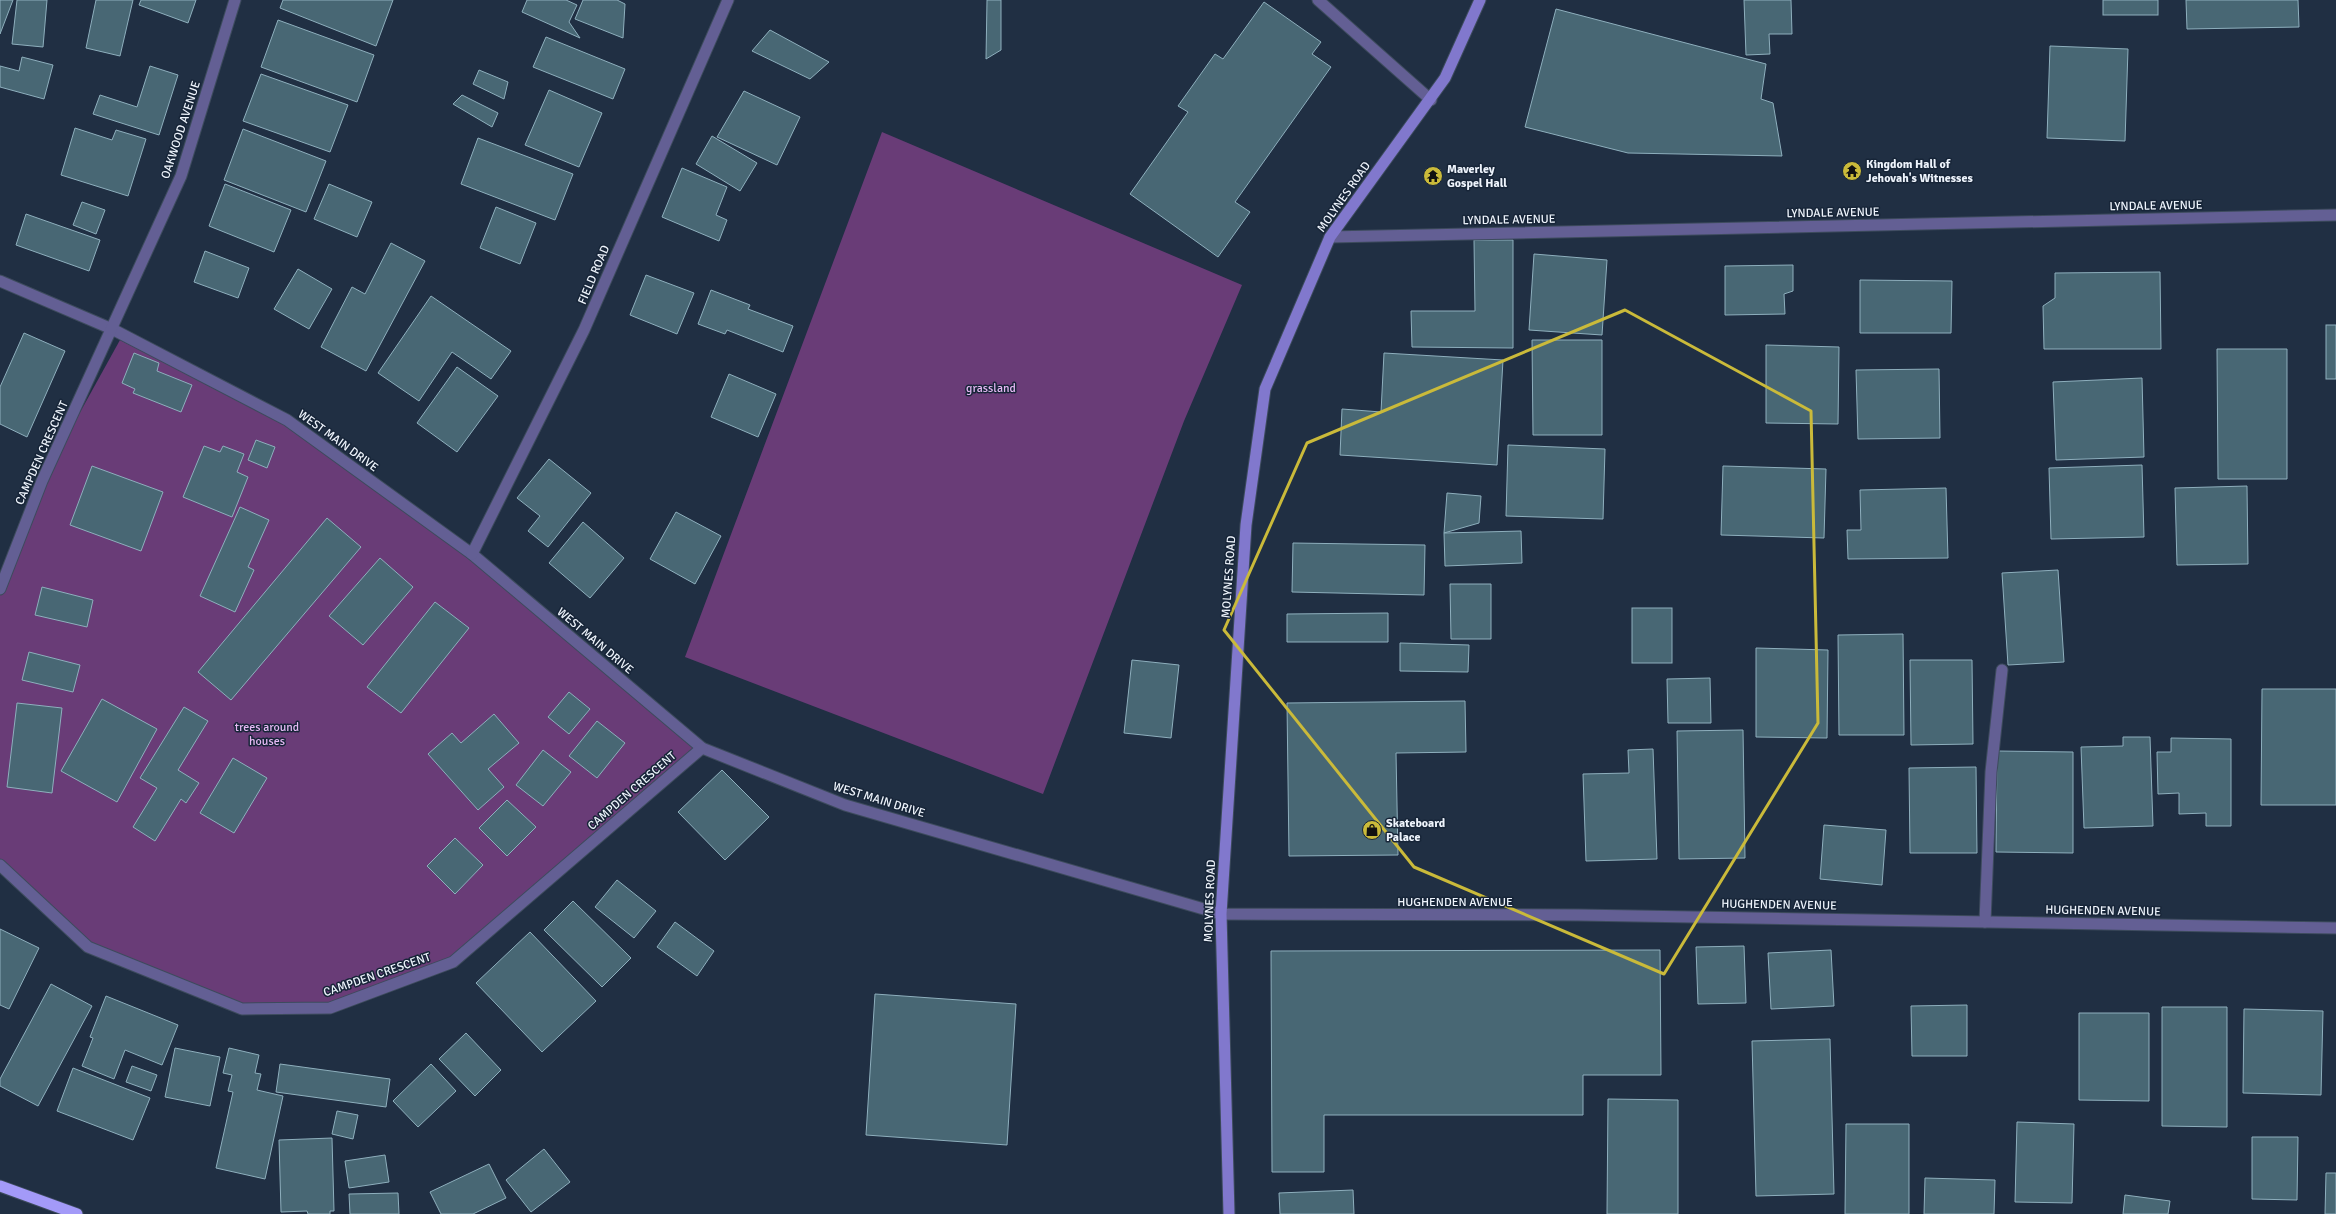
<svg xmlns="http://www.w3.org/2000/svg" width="2336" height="1214" font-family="Signika,sans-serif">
	<rect width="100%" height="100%" fill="#202f43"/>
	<g fill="#693c77">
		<polygon points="882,132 1242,285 1184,421 1043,794 685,657"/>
		<polygon points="120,340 287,420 472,554 702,748 453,962 330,1008 242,1009 88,947 0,865 0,589 42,481"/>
	</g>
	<g fill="#486774" stroke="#8eafbd">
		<polygon points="0,0 13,0 0,34"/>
		<polygon points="17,0 47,0 43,47 12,44"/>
		<polygon points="96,0 133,0 120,56 86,48"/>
		<polygon points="141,0 196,0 188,23 139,5"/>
		<polygon points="283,0 393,0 376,46 280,8"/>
		<polygon points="527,0 566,0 577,5 569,22 580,38 522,12"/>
		<polygon points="583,0 617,0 625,4 623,38 575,19"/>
		<polygon points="987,0 1001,0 1001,50 986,59"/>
		<polygon points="1744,0 1791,0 1792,34 1769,34 1770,54 1746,55"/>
		<rect x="2103" y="0" width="55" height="15"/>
		<polygon points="2186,0 2298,0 2299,27 2187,29"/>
		<polygon points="1264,2 1321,42 1312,54 1331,67 1235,202 1250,212 1218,257 1130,194 1188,112 1178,106 1215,54 1223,59"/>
		<polygon points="1556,9 1766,64 1761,99 1773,103 1782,156 1628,153 1525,127"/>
		<polygon points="278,20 374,55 357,102 261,67"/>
		<polygon points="770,30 829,62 810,79 752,51"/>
		<polygon points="546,37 625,69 613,99 533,67"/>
		<polygon points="2050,46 2128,49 2125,141 2047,138"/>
		<polygon points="22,57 53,65 44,99 0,87 0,66 19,71"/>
		<polygon points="150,66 178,75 159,135 93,114 100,95 137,107"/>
		<polygon points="479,70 508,82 504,99 473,84"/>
		<polygon points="261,74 348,105 330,152 243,121"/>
		<polygon points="549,90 602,113 579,167 525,145"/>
		<polygon points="744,91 800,117 777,165 717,137"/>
		<polygon points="462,95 498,113 492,127 453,104"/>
		<polygon points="75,128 112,140 116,130 146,139 128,196 61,175"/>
		<polygon points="243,129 326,161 306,212 224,180"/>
		<polygon points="712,136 757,163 740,191 696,164"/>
		<polygon points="478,138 573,174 555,220 461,184"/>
		<polygon points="682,168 727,187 716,215 727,220 719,241 662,217"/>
		<polygon points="225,184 291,210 274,252 209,226"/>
		<polygon points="329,184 372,202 357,237 314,219"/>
		<polygon points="82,202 105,210 96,234 73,225"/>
		<polygon points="496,207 536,223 520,264 480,248"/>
		<polygon points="26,214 100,240 89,271 16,245"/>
		<polygon points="1474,240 1513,240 1513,348 1412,347 1411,311 1475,311"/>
		<polygon points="391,243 425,261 366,371 321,347 352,287 365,294"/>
		<polygon points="205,251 249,268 238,298 194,282"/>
		<polygon points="1534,254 1607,260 1602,335 1529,330"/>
		<polygon points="1793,265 1793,291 1784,294 1785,314 1725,315 1725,266"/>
		<polygon points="298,269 332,289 309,329 274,309"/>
		<polygon points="2160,272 2161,349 2044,349 2043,306 2055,298 2055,273"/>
		<polygon points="646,275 694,293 677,334 630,315"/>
		<polygon points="1860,280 1952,281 1951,333 1860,333"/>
		<polygon points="711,290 750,305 748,309 793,326 783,352 727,330 725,334 698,324"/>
		<polygon points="431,296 511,351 491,379 452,352 419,401 378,373"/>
		<rect x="2326" y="325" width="10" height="54"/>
		<polygon points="24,333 65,351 27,437 0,424 0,387"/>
		<polygon points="1532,340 1602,340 1602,435 1533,435"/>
		<polygon points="1766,345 1839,347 1838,424 1766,423"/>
		<polygon points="2217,349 2287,349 2287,479 2218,479"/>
		<polygon points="134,353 159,363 157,371 192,385 181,412 133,393 135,389 122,383"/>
		<polygon points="1384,353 1503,360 1497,465 1340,455 1342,409 1381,412"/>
		<polygon points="457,367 498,396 457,452 417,423"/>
		<polygon points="1939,369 1940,438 1858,439 1856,370"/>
		<polygon points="729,374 776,394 758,437 711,417"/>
		<polygon points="2142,378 2144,457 2056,460 2053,382"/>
		<polygon points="256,440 275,447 267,468 248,460"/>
		<polygon points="1508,445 1605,449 1603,519 1506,516"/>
		<polygon points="204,446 220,452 223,446 244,454 237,472 248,477 232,517 183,497"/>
		<polygon points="549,459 591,493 548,547 528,531 540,516 517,498"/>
		<polygon points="2142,465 2144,537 2051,539 2049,468"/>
		<polygon points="92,466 163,492 141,551 70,525"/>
		<polygon points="1723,466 1826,469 1824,538 1721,535"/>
		<polygon points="2247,486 2248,564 2177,565 2175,488"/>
		<polygon points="1946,488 1948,558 1848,559 1847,530 1861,530 1860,490"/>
		<polygon points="1447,493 1481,496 1479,523 1444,533"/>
		<polygon points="240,507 269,520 248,567 254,570 235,612 200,596"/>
		<polygon points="676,512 721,536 695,584 650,559"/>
		<polygon points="327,518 361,547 231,700 198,672"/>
		<polygon points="583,522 624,558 590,598 549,563"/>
		<polygon points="1521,531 1522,563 1445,566 1444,533"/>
		<polygon points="1293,543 1425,545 1424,595 1292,592"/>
		<polygon points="380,558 413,587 363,645 329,616"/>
		<polygon points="2058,570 2064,662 2008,665 2002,573"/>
		<polygon points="1450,584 1491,584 1491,639 1451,639"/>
		<polygon points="42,587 93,600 87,627 35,615"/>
		<polygon points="435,602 469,628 401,713 367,687"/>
		<rect x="1632" y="608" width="40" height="55"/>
		<polygon points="1388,613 1388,642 1287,642 1287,614"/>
		<polygon points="1903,634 1904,735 1839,735 1838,635"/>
		<polygon points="1400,643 1469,645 1468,672 1400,671"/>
		<polygon points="1756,648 1828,650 1827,738 1756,737"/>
		<polygon points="29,652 80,665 73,692 22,680"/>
		<polygon points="1132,660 1179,665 1171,738 1124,733"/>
		<polygon points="1910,660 1972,660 1973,744 1911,745"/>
		<polygon points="1710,678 1711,723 1668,723 1667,679"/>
		<polygon points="2262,689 2336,689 2336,805 2261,805"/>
		<polygon points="569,692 590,709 569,734 548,717"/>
		<polygon points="102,699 157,729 117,802 61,771"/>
		<polygon points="1465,701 1466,752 1396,753 1398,855 1289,856 1287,703"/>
		<polygon points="17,703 62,708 52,793 7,787"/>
		<polygon points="184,707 208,721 178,770 199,783 186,803 181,799 155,841 133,827 157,788 140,778"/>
		<polygon points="494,714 519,743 488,769 504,787 478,810 428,754 452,733 461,743"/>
		<polygon points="597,721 625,743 597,778 569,756"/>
		<polygon points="1743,730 1745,858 1679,859 1677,731"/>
		<polygon points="2123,737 2150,737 2153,826 2084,828 2081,747 2123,746"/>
		<polygon points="2171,738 2231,739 2231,826 2206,826 2206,813 2179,814 2179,793 2158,794 2157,752 2171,752"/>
		<polygon points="1653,749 1657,859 1586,861 1583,774 1629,773 1628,750"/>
		<polygon points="543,750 571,772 543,806 516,785"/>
		<polygon points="1997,751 2073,752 2073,853 1996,852"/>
		<polygon points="233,758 267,778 234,833 200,813"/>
		<polygon points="1976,767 1977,853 1910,853 1909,768"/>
		<polygon points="722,770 769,817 725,860 678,812"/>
		<polygon points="507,800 536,827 507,856 479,828"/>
		<polygon points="1824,825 1886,830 1882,885 1820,879"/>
		<polygon points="455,838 483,865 455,894 427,866"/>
		<polygon points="617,880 656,911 634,938 595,907"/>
		<polygon points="573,901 631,958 602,987 544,930"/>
		<polygon points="675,922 714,951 697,976 657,947"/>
		<polygon points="0,929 39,948 9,1009 0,1005"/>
		<polygon points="530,932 596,1001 542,1052 476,983"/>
		<polygon points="1744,946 1746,1003 1698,1004 1696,947"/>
		<polygon points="1660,950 1661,1075 1583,1075 1583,1115 1324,1115 1324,1172 1272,1172 1271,951"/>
		<polygon points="1831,950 1834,1006 1771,1009 1768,953"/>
		<polygon points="51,984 92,1006 38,1106 0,1086 0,1079"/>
		<polygon points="875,994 1016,1004 1007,1145 866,1135"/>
		<polygon points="106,996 178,1025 162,1065 125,1050 114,1079 82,1066 93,1038 90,1037"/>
		<polygon points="1967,1005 1967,1056 1912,1056 1911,1006"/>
		<polygon points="2162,1007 2227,1007 2227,1127 2162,1126"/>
		<polygon points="2244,1009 2323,1011 2321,1095 2243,1093"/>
		<polygon points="2079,1013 2149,1013 2149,1101 2079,1100"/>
		<polygon points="466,1033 501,1070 475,1096 439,1059"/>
		<polygon points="1830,1039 1834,1194 1756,1196 1752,1041"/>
		<polygon points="175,1048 220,1057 210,1106 165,1097"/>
		<polygon points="229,1048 259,1055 255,1073 261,1074 257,1090 283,1096 265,1179 216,1168 233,1092 228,1091 232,1075 223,1073"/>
		<polygon points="280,1064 390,1079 386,1107 276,1092"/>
		<polygon points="431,1064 456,1091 418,1127 393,1101"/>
		<polygon points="132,1066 157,1075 151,1091 126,1082"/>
		<polygon points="73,1068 150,1098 133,1140 57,1111"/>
		<polygon points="1608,1099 1678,1100 1678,1214 1607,1214"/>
		<polygon points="337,1111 358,1115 353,1139 332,1134"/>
		<polygon points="2017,1122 2074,1124 2072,1203 2015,1202"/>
		<polygon points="1846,1124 1909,1124 1909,1214 1845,1214"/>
		<polygon points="2252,1137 2298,1137 2297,1200 2252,1199"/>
		<polygon points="332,1138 334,1211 330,1211 330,1214 308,1214 307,1211 281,1212 279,1140"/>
		<polygon points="544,1149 570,1182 531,1212 506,1180"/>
		<polygon points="385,1155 389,1182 349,1188 345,1161"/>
		<polygon points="489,1164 506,1198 473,1214 441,1214 430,1192"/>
		<polygon points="2326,1173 2336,1173 2336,1214 2325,1214"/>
		<polygon points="1925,1178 1995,1180 1994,1214 1924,1214"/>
		<polygon points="1353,1190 1354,1214 1280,1214 1279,1193"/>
		<polygon points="398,1193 399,1214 350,1214 349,1194"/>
		<polygon points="2125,1195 2170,1201 2168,1214 2123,1214"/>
	</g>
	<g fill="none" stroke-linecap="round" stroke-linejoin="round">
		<g stroke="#3d4b5d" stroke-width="13">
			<g id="minor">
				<polyline points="1318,0 1431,100"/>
				<polyline points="1330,237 2336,215"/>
				<polyline points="0,281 112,329 287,420 472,554 702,748 845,805 1221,914 1578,915 2336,928"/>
				<polyline points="472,554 584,330 728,0"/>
				<polyline points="0,589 42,481 181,176 235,0"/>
				<polyline points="0,865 88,947 242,1009 330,1008 453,962 702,748"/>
				<polyline points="1985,922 1991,772 2002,670"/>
			</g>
		</g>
		<g stroke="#3d4b5d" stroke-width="13">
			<polyline id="secondary" points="1229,1214 1221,914 1246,525 1265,389 1330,237 1445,78 1480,0"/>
		</g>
		<g stroke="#3d4b5d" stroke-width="13">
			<polyline id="trunk" points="0,1186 77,1214"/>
		</g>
		<use href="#minor" stroke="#635f94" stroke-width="11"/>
		<use href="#secondary" stroke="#8178cd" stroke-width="11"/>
		<use href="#trunk" stroke="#a39af8" stroke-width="11"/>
	</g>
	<path fill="none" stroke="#caba3a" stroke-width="3" stroke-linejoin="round" d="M 1625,310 L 1811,411 L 1818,723 L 1664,974 L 1414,867 L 1224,630 L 1307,443 Z"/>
	<defs>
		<g id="temple-disc" transform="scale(1)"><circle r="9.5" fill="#caba3a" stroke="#172538"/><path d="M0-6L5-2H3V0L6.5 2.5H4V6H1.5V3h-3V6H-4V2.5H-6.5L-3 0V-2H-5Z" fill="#111"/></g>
		<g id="shop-disc" transform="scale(1)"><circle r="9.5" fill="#caba3a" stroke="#172538"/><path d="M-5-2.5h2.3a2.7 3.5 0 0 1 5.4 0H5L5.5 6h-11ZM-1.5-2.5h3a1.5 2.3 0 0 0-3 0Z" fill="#111"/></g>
	</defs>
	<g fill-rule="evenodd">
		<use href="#temple-disc" x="1852" y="171"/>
		<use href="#temple-disc" x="1433" y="176"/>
		<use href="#shop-disc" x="1372" y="830"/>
	</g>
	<g text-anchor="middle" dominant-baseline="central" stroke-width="3" stroke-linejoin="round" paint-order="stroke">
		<g font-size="12" fill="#eef4fc" stroke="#172538">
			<text transform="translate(181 130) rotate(-72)">OAKWOOD AVENUE</text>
			<text transform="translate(1344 197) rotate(-55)">MOLYNES ROAD</text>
			<text transform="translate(2156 206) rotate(-1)">LYNDALE AVENUE</text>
			<text transform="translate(1833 213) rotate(-1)">LYNDALE AVENUE</text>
			<text transform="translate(1509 220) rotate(-1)">LYNDALE AVENUE</text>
			<text transform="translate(594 275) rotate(-67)">FIELD ROAD</text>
			<text transform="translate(338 441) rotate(36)">WEST MAIN DRIVE</text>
			<text transform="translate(42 453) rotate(-66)">CAMPDEN CRESCENT</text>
			<text transform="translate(1229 577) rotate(-86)">MOLYNES ROAD</text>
			<text transform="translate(595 641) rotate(40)">WEST MAIN DRIVE</text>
			<text transform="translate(632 791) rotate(-41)">CAMPDEN CRESCENT</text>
			<text transform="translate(879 800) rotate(17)">WEST MAIN DRIVE</text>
			<text transform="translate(1210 901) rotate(-88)">MOLYNES ROAD</text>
			<text x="1455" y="902">HUGHENDEN AVENUE</text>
			<text transform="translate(1779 905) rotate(1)">HUGHENDEN AVENUE</text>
			<text transform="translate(2103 911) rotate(1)">HUGHENDEN AVENUE</text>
			<text transform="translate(377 975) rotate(-19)">CAMPDEN CRESCENT</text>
		</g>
		<g font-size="12" font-weight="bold" fill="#eef4fc" stroke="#172538" text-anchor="start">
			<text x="1866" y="164">Kingdom Hall of<tspan x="1866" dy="14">Jehovah's Witnesses</tspan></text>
			<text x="1447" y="169">Maverley<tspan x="1447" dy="14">Gospel Hall</tspan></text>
			<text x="1386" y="823">Skateboard<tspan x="1386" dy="14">Palace</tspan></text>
		</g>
		<g font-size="12" fill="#e7baf5" stroke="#172538">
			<text x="991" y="388">grassland</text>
			<text x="267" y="727">trees around<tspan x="267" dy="14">houses</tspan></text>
		</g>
	</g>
</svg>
